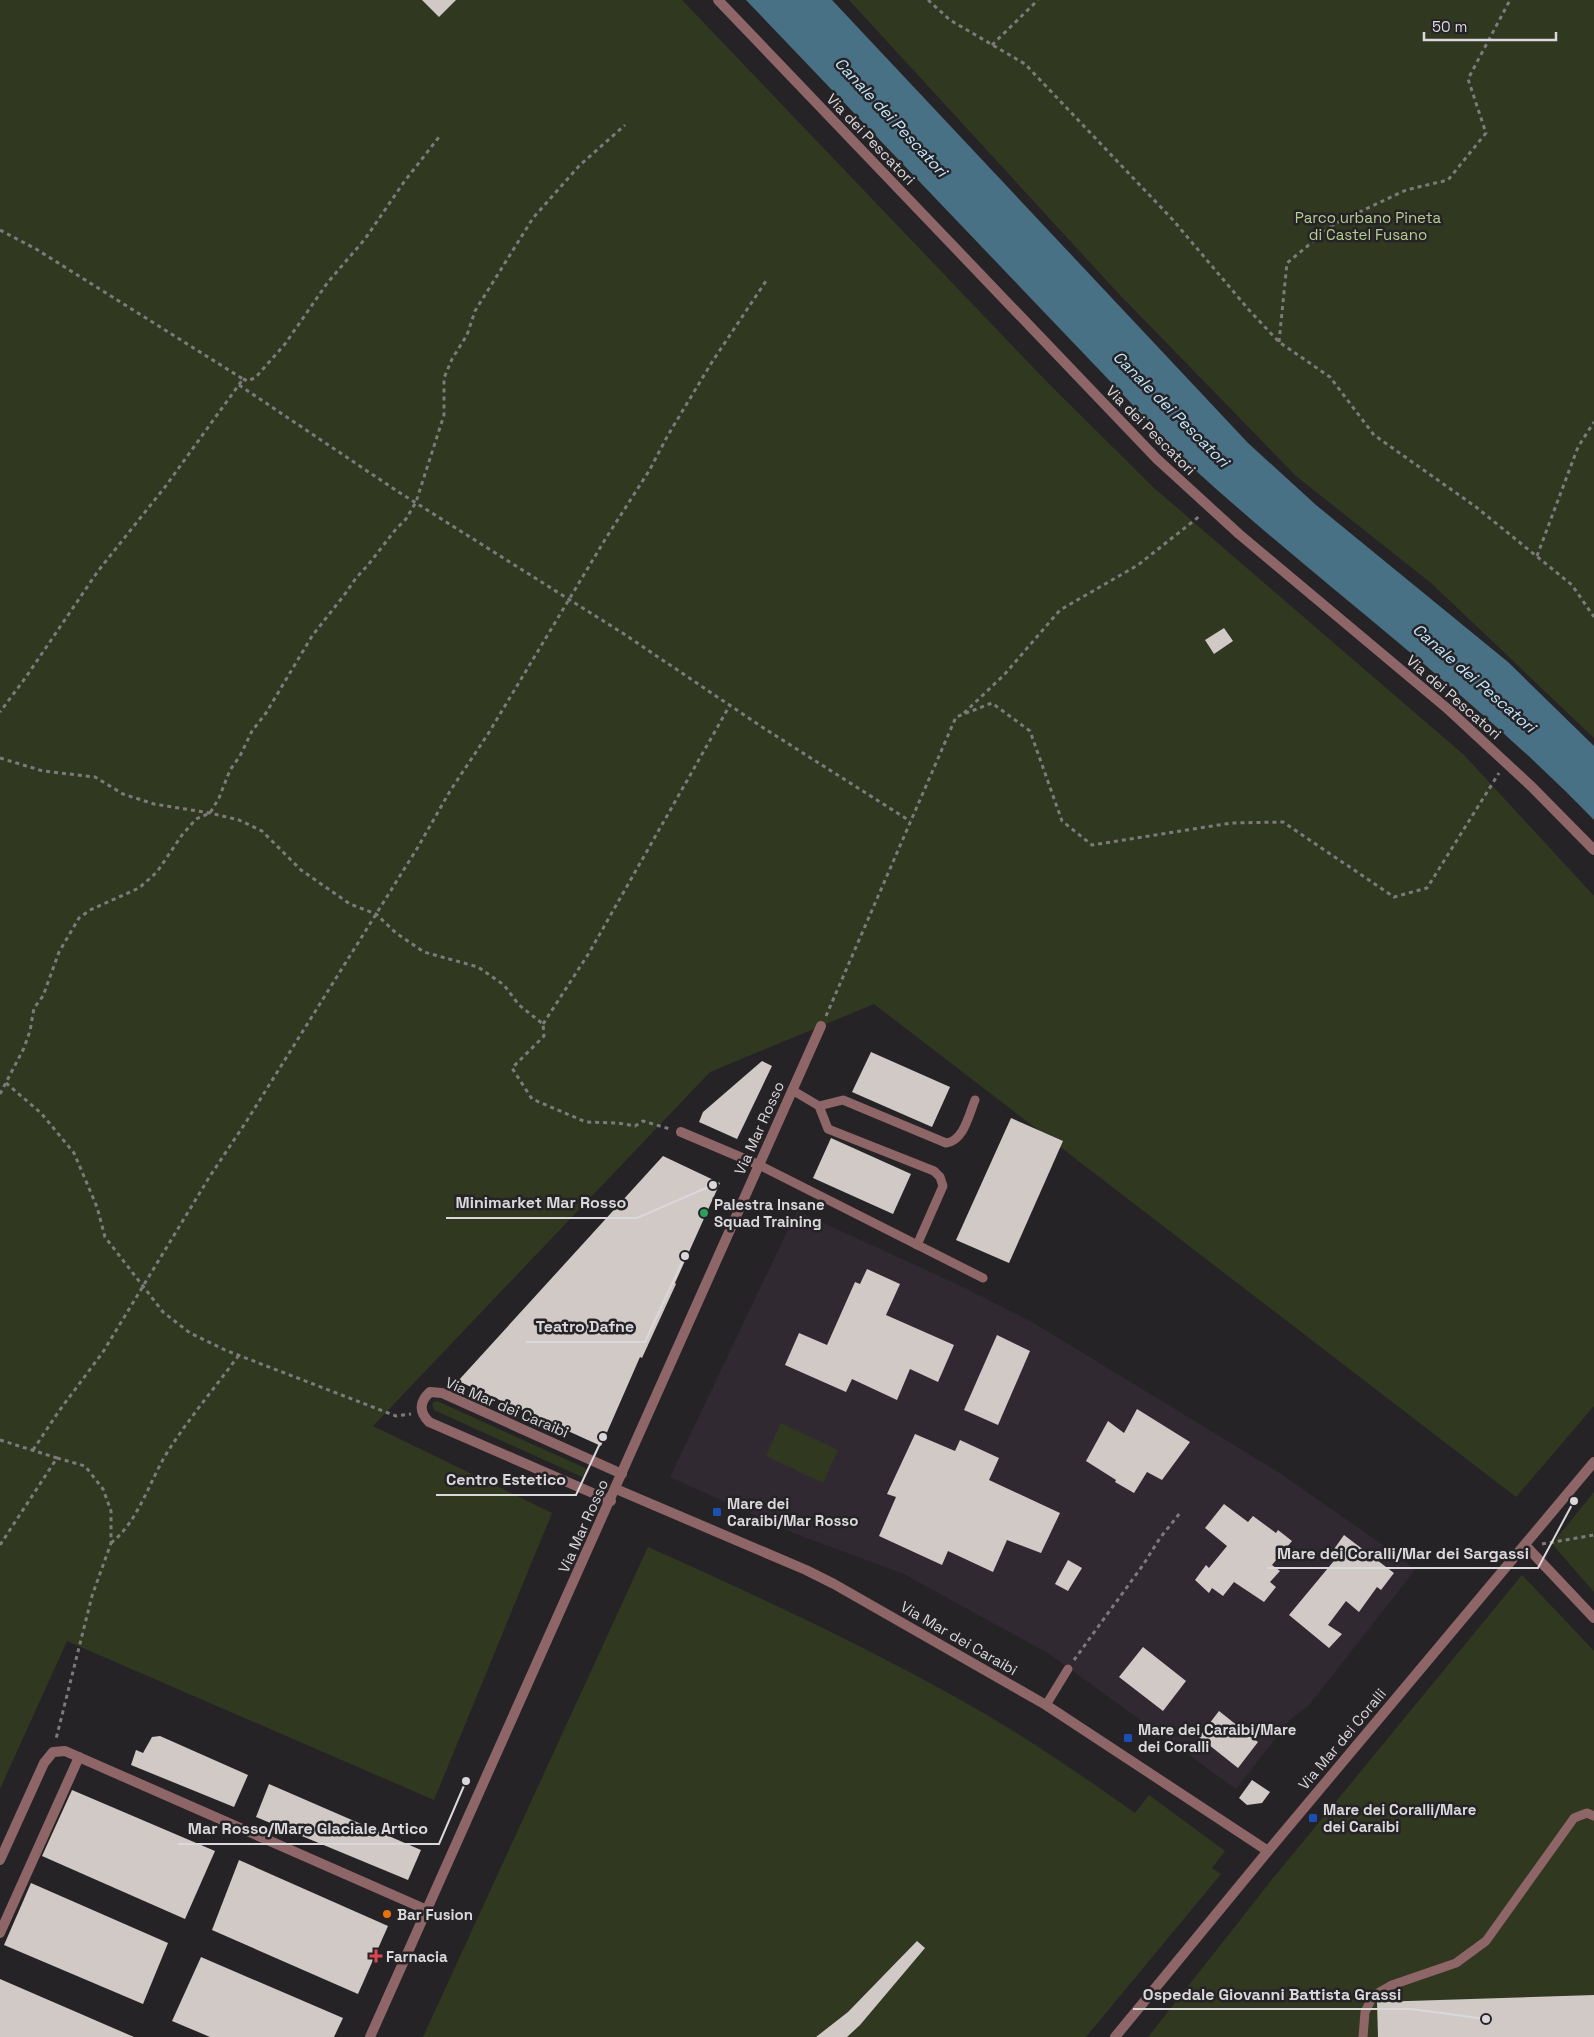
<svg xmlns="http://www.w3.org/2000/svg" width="1594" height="2037" font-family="'Space Grotesk',sans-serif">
	<rect width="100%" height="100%" fill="#262327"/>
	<polygon fill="#302932" points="797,1211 963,1287 1032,1322 1278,1472 1393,1552 1415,1570 1309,1705 1290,1720 1236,1789 1048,1653 982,1617 904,1574 796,1534 670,1477"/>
	<g fill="#303920">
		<polygon points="0,0 682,0 1047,382 1154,488 1464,755 1594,896 1594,1406 1516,1497 874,1004 710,1072 373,1426 552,1513 434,1800 67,1641 0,1789"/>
		<polygon points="849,0 1594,0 1594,738 1431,583 1296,476 1118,293"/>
		<polygon points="437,1401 585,1468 588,1472 582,1477 434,1410 432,1403"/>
		<polygon points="781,1423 838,1450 823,1483 766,1456"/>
		<polygon points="1594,1492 1594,1592 1552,1544"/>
		<path d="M 648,1547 C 753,1594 857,1642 957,1698 C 1019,1732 1077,1772 1135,1813 L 1149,1795 L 1225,1851 L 1212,1868 L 1221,1874 L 1086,2037 L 423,2037 Z"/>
		<polygon points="1522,1575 1594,1651 1594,2001 1386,2037 1148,2037 1274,1877"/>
	</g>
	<path fill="#497186" d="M 746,0 L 832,0 L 1248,443 L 1316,505 L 1508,662 L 1594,746 L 1594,820 C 1470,692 1325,588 1194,469 Z"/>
	<g fill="#d0c9c6">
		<polygon points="422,0 456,0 439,17"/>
		<polygon points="1224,628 1233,641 1214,654 1205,640"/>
		<polygon points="871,1052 950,1087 932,1127 852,1092"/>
		<polygon points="762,1061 772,1066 737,1139 699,1122 703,1112"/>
		<polygon points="1011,1118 1063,1141 1009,1263 956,1240"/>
		<polygon points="831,1138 911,1174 893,1214 813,1178"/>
		<polygon points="663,1156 720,1183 675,1283 676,1284 642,1358 640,1357 601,1446 458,1381"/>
		<polygon points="867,1269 900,1284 886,1315 954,1345 938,1382 910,1369 897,1400 852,1379 846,1392 785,1365 799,1333 827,1345 855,1282 860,1284"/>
		<polygon points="997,1335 1030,1351 998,1425 964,1410"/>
		<polygon points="1137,1409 1190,1442 1162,1480 1147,1472 1134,1493 1115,1482 1116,1480 1086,1461 1108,1421 1124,1433"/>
		<polygon points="915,1434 955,1451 960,1440 999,1458 989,1480 1060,1513 1041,1553 1007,1540 993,1572 948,1551 942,1565 879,1536 896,1497 887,1494"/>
		<polygon points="1224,1504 1248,1522 1253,1516 1276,1533 1278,1530 1292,1541 1272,1565 1280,1571 1270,1582 1276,1587 1264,1602 1234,1582 1223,1596 1212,1588 1209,1593 1195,1580 1206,1565 1209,1568 1227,1546 1205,1528"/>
		<polygon points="1344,1535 1394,1573 1381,1590 1377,1587 1359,1612 1346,1601 1328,1625 1342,1634 1329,1648 1289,1615 1338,1556 1332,1552"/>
		<polygon points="1068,1560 1082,1568 1068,1591 1055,1584"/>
		<polygon points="1143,1647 1186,1681 1163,1711 1119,1677"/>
		<polygon points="1219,1711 1258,1742 1238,1768 1199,1737"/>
		<polygon points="160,1736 248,1775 234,1807 131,1765 136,1750 143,1753 152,1737"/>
		<polygon points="1252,1780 1270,1792 1262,1803 1247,1805 1239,1798"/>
		<polygon points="269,1784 421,1850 408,1880 256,1817"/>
		<polygon points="72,1790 215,1851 185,1919 42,1856"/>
		<polygon points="239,1860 388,1926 358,1994 212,1930"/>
		<polygon points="31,1883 168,1943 143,2004 4,1945"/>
		<polygon points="917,1941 925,1948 860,2025 847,2037 816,2037 848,2012"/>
		<polygon points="201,1957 343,2018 334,2037 210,2037 172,2021"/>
		<polygon points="0,1979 134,2037 0,2037"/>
		<polygon points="1594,1995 1594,2037 1378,2037 1377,2002"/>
	</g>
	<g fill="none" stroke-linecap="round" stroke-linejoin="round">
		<g stroke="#7d7a7d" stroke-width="3" stroke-dasharray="4 4" stroke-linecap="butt">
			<polyline points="928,0 950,20 1025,64 1173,220 1249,310 1279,342 1330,377 1374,435 1476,507 1572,585 1594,617"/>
			<polyline points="992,45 1038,0"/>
			<polyline points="0,230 36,249 243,379 165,487 98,571 26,677 0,712"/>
			<polyline points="1279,342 1287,263 1334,224 1406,190 1448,180 1486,133 1468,79 1510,0"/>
			<polyline points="243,379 248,381 256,377 285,344 328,282 365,239 404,182 439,137"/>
			<polyline points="239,385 397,491 624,634 762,727 910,821"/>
			<polyline points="1537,556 1578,447 1594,422"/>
			<polyline points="964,713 1004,675 1060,610 1138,565 1201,515"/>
			<polyline points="0,758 43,771 95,777 123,794 154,804 210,813 239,820 262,831 301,870 350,904 376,914 396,933 424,952 478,967 504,985 519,1005 543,1024 544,1036 512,1068 532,1099 586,1122 618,1123 635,1126 643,1121 670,1129"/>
			<polyline points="826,1016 956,717 992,703 1030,731 1062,821 1092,845 1231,823 1283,822 1394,897 1427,888 1499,773"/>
			<polyline points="543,1024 589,953 730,705"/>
			<polyline points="6,1083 41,1113 74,1153 97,1207 105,1237 163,1312 190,1333 225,1350 396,1416 411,1414"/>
			<polyline points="0,1094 24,1048 30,1031 34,1008 43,996 59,952 79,918 90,910 139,888 157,872 182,835 196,819 210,813 219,798 230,770 240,756 252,731 266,713 312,636 345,594 356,578 368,565 396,529 406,519 416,502 444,415 444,378 452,359 467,335 475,311 533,218 580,165 625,125"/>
			<polyline points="0,1440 57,1458"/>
			<polyline points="33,1450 59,1411 103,1352 210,1176 246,1122 418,847 450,791 488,734 606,538 649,471 668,435 712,362 766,281"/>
			<path d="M 111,1543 C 140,1520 150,1478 170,1448 C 191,1416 216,1386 239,1355"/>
			<polyline points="1542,1544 1594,1535"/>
			<polyline points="0,1545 57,1458 85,1466 103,1489 111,1511 111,1543 92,1596 56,1739"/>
			<polyline points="1074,1660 1143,1565 1160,1538 1180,1513"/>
		</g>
		<g stroke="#8e6667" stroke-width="9">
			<polyline points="792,1090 819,1106 828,1129 934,1171 940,1177 943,1186 917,1245"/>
			<path d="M 819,1106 L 843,1100 L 946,1143 C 964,1141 969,1114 975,1100"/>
			<polyline points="759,1165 983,1278"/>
			<polyline points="1046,1705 1068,1669"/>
			<polyline points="1363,2037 1365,2012 1373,1996 1392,1985 1456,1963 1486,1941 1574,1818 1587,1813 1594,1816"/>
		</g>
		<g stroke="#8e6667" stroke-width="10">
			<polyline points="681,1132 759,1165"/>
			<polyline points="616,1489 806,1570 834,1584 1046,1705 1268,1851"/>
			<path d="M 611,1501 L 429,1422 C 419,1412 419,1402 430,1392 L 442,1393 L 622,1474"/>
			<polyline points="1525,1545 1594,1618"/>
			<polyline points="0,1860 44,1763 53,1752 65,1751 427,1910"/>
			<polyline points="0,1933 79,1757"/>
			<polyline points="370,2037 821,1026"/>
		</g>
		<g stroke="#8e6667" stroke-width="10">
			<polyline points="718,0 1157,459 1239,534 1449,710 1532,787 1594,850"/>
			<polyline points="1115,2037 1268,1851 1594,1462"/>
		</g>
	</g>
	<circle fill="#2e9e5b" stroke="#262327" stroke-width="2" cx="704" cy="1213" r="5"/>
	<g fill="#1a4fb4" stroke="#262327" stroke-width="2">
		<rect x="712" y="1507" width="10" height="10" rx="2.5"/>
		<rect x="1123" y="1733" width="10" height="10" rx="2.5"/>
		<rect x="1308" y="1813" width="10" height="10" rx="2.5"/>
	</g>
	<circle fill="#e8710a" stroke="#262327" stroke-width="2" cx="387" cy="1914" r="5"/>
	<path fill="#e0444e" stroke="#262327" stroke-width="2" d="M373.5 1948.5h5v5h5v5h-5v5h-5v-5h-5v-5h5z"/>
	<g text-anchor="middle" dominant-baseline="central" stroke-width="5" stroke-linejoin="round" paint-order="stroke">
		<g font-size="15" fill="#dbd8db" stroke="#262327">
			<text transform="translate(871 139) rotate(46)">Via dei Pescatori</text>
			<text transform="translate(1151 430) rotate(45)">Via dei Pescatori</text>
			<text transform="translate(1454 697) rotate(41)">Via dei Pescatori</text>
			<text transform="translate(759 1128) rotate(-66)">Via Mar Rosso</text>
			<text transform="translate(507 1407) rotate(23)">Via Mar dei Caraibi</text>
			<text transform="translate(583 1526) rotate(-66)">Via Mar Rosso</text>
			<text transform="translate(959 1638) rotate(30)">Via Mar dei Caraibi</text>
			<text transform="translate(1342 1739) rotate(-50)">Via Mar dei Coralli</text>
		</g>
		<g font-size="15" fill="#b7ce91" stroke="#262327">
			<text x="1368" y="217">Parco urbano Pineta<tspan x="1368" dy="17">di Castel Fusano</tspan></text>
		</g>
		<g font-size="15" font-weight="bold" fill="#dbd8db" stroke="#262327" text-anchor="start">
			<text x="714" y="1204">Palestra Insane<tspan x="714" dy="17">Squad Training</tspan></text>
			<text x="727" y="1503">Mare dei<tspan x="727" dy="17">Caraibi/Mar Rosso</tspan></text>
			<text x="1138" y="1729">Mare dei Caraibi/Mare<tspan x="1138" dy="17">dei Coralli</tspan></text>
			<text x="1323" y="1809">Mare dei Coralli/Mare<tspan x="1323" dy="17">dei Caraibi</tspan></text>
			<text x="397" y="1914">Bar Fusion</text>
			<text x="386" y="1956">Farnacia</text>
		</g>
		<g font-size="16" font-style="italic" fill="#c0e8fe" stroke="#262327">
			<text transform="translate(891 117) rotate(47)">Canale dei Pescatori</text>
			<text transform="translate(1171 409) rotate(45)">Canale dei Pescatori</text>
			<text transform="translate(1474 678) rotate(41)">Canale dei Pescatori</text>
		</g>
	</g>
	<path fill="none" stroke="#dbd8db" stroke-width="2" d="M713 1185L637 1218H446M685 1256L645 1342H526M603 1437L576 1495H436M1574 1501L1538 1568H1267M466 1781L439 1844H178M1486 2019L1411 2009H1133"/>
	<g fill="#dbd8db" stroke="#262327" stroke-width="2">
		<circle cx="713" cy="1185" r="5"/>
		<circle cx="685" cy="1256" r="5"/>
		<circle cx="603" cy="1437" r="5"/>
		<circle cx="1574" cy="1501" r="5"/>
		<circle cx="466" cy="1781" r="5"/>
		<circle cx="1486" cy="2019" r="5"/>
	</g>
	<g font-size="16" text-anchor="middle" font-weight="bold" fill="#dbd8db" stroke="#262327" stroke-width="5" stroke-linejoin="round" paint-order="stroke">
		<text x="541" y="1208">Minimarket Mar Rosso</text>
		<text x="585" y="1332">Teatro Dafne</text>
		<text x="506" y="1485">Centro Estetico</text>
		<text x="1403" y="1559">Mare dei Coralli/Mar dei Sargassi</text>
		<text x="308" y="1834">Mar Rosso/Mare Glaciale Artico</text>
		<text x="1272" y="2000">Ospedale Giovanni Battista Grassi</text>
	</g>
	<path d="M1424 32v8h132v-8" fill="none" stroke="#dbd8db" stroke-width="2.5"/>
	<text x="1432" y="32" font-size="15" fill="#dbd8db" stroke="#262327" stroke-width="4" paint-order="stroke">50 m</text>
</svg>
